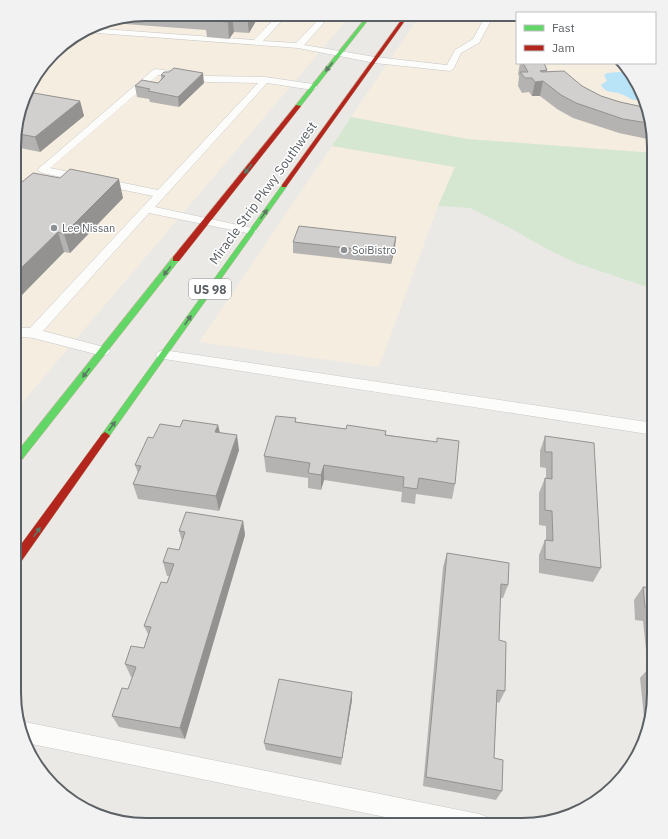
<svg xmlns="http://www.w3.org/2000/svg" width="668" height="839" font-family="'IBM Plex Sans',sans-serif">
	<rect width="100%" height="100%" fill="#ebe9e6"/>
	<g fill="#f5eddf">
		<polygon points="146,14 351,15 15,411 15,129 32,80 59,47 103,21"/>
		<polygon points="420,15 517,15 517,63 620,63 636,80 654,146 654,153 467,139 351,117"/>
		<polygon points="332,146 455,167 438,206 379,367 199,342"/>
	</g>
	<polygon fill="#d6e7d1" points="351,117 467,139 654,153 654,291 650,288 576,263 549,250 508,227 470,208 438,206 455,167 332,146"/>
	<path fill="#b9e4f8" d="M 619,72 L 631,74 L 636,80 L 636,82 L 630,86 L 639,90 L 642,100 C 629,101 630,97 621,94 C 613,91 606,94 601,85 L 607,81 L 604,75 L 607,73 Z"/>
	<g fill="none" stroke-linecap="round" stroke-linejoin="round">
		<g stroke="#c7c7c7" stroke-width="1">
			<g id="lane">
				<polygon points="279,14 288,14 263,41 296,43 323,15 331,15 304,45 375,57 447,65 455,50 473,39 486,15 494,15 479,43 461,53 454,68 450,71 375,63 298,48 97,33 93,31 101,23 112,20 103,29 254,40"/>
				<path d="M 156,69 L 208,76 L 265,77 L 313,84 L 318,87 L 313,90 L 267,83 L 155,207 L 252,228 L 258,231 L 252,234 L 149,213 L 43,331 L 108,348 L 110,351 L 108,354 L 103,356 L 33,338 L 15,336 L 15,328 L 30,328 L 153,196 L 42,173 L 37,170 L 153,70 ZM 158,75 L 208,82 L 258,83 L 158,190 L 50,168 Z"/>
				<polygon points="163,350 654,423 654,435 158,358 156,355 158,352"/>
				<polygon points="25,722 479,814 487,817 490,825 424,825 27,743 22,723"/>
			</g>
		</g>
		<g stroke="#c3ae93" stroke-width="1">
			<g id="fast">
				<polygon points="368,15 372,15 300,107 296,107 296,105"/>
				<polygon points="284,184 287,186 108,438 102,438 100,436 102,434 282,185"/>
				<polygon points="173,257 176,257 180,259 17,466 14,467 14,456"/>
			</g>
		</g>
		<g stroke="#c3ae93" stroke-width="1">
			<g id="jam">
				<polygon points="405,15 409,15 286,187 282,187 282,185"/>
				<polygon points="296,105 301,106 179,261 173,261 173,257"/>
				<polygon points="105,432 108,434 110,436 108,438 18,566 14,568 14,554 102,434"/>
			</g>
		</g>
		<use href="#lane" fill="#fcfcfb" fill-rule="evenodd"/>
		<use href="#fast" fill="#63d668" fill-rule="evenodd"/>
		<use href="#jam" fill="#b3261e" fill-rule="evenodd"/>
	</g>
	<g fill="#b5b3b2">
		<polygon points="146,14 260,14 249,33 234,32 229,39 207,37 206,30 125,24 124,18"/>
		<polygon points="520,63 544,63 547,70 547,72 582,86 601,96 620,102 643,107 652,140 619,133 573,118 557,109 540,96 532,96 529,92 522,93 518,86 519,76 518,74"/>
		<polygon points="161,75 204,83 179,107 150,102 149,99 137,97 135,86 158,83 161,79"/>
		<polygon points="80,101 84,116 40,152 15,147 15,129"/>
		<polygon points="15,185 123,198 70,253 64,252 15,302"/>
		<polygon points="293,242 395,248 391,264 293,253"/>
		<polygon points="296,418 296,422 437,442 437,438 455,484 452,499 416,494 415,504 401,502 402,492 324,480 321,490 308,488 308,478 266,472 264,456"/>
		<polygon points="218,425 220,432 239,450 219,511 138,499 133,484 138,473 135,465 153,438 180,427"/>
		<polygon points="545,436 601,568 593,582 539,573 539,555 545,540 546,541 546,526 539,525 539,493 545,478 546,478 546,468 540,467 540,451"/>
		<polygon points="243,521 245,535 185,739 119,727 112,716 128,689 133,677 131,677 125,664 144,648 148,634 144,626 167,583 169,576 167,576 163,562 179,550 182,541 179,531"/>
		<polygon points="447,553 508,585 503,598 500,598 499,640 505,691 499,703 497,702 494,758 502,791 496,800 423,786 443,567"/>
		<polygon points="643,587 654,588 654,702 645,727 640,678 648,669 643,621 635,620 634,600"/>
		<polygon points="352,700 341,765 266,750 264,743"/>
	</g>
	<g fill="#939291">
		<polygon points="249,14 260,14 249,33 247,16"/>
		<polygon points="232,15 234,32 229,39 228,22"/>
		<polygon points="203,73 204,83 179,107 178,97"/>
		<polygon points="543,81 540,96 532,96 535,82"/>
		<polygon points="80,101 84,116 40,152 35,137"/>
		<polygon points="119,179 123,198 70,253 64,234"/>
		<polygon points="58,232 64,252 15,302 15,274"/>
		<polygon points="396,237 395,248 391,264 392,253"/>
		<polygon points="15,412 17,418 15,421"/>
		<polygon points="218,425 221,440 215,432"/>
		<polygon points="237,435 239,450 219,511 216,496"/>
		<polygon points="324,465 324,480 321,490 321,475"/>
		<polygon points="243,521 245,535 185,739 180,728"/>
		<polygon points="352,692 352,700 341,765 342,758"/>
	</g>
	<g fill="#d2d0cf" stroke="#939291">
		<polygon points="210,14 249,14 247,16 232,15 228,22 205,20"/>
		<polygon points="523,63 544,63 547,70 540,71 542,72 564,71 582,86 601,96 620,102 643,107 648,123 623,119 576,103 561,95 543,81 535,82 532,78 525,78 520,72 528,72"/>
		<polygon points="174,68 203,73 178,97 148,91 150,89 135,86 142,80 158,83 165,76 161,75 164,72 169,72"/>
		<polygon points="28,92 80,101 35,137 15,133 15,129"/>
		<polygon points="70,169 119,179 64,234 58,232 15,274 15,185 17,186 33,173 60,178"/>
		<polygon points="299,226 396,237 392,253 293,242"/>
		<polygon points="276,416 296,418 295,422 346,429 347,425 386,431 385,435 437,442 437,438 459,441 455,484 419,478 417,489 403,487 404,477 324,465 321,475 308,473 310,463 264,456"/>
		<polygon points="183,420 218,425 215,432 237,435 216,496 133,484 141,466 135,465 148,437 153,438 160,424 180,427"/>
		<polygon points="545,436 594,443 601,568 545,559 545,540 553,541 552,511 545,510 545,478 552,479 552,452 545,452"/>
		<polygon points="186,512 243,521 180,728 112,716 122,688 128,689 136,667 125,664 131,646 144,648 151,627 144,626 161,582 167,583 174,564 163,562 168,548 179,550 185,532 179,531"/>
		<polygon points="447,553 509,563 508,585 501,584 499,640 506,642 505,691 497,690 494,758 503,760 502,791 426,777"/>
		<polygon points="643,587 654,588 654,622 652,608 645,607"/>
		<polygon points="650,665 654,666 654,698"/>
		<polygon points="279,679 352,692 342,758 264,743"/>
	</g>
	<defs><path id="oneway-solid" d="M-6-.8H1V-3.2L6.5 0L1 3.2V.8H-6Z"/></defs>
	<g fill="#5d7865">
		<use href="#oneway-solid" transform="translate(329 67) rotate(128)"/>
		<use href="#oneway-solid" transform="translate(248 169) rotate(129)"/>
		<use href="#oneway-solid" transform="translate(264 214) rotate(-54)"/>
		<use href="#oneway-solid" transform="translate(167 271) rotate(128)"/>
		<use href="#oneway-solid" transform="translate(188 320) rotate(-55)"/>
		<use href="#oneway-solid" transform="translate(86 373) rotate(128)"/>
		<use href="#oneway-solid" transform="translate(112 426) rotate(-54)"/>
		<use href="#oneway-solid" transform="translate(37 532) rotate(-54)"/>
	</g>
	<g fill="#8d9092" stroke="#fff" stroke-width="1.5">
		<circle cx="54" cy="228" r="4"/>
		<circle cx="344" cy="250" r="4"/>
	</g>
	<g text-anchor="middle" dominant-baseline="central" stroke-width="3" stroke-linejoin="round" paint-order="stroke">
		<g font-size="11" fill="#5b6064" stroke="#fff" text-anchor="start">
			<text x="62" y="228">Lee Nissan</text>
			<text x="352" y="250">SoiBistro</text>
		</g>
		<rect fill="#fff" stroke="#8c9092" stroke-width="1" x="189" y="279" width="42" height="20" rx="3"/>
		<g font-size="12" font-weight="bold" fill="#5b6064">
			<text x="210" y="289">US 98</text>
		</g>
		<g font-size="13" fill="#5b6064" stroke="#fff">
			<text transform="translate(263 193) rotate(-54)">Miracle Strip Pkwy Southwest</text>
		</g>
	</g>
	<path d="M0 0H668V839H0ZM146 21H522A125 125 0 0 1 647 146V693A125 125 0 0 1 522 818H146A125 125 0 0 1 21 693V146A125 125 0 0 1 146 21Z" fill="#f2f2f3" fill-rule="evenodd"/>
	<path fill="none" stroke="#5b6064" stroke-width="2" d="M146 21H522A125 125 0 0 1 647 146V693A125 125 0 0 1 522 818H146A125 125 0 0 1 21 693V146A125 125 0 0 1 146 21Z"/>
	<rect x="516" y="12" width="140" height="52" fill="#ffffff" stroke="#bdbfc1"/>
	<rect x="524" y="25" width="20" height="6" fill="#63d668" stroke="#bdbfc1"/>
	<text x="552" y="32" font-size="12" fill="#5b6064">Fast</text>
	<rect x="524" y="45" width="20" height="6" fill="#b3261e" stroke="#bdbfc1"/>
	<text x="552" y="52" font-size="12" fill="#5b6064">Jam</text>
</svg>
